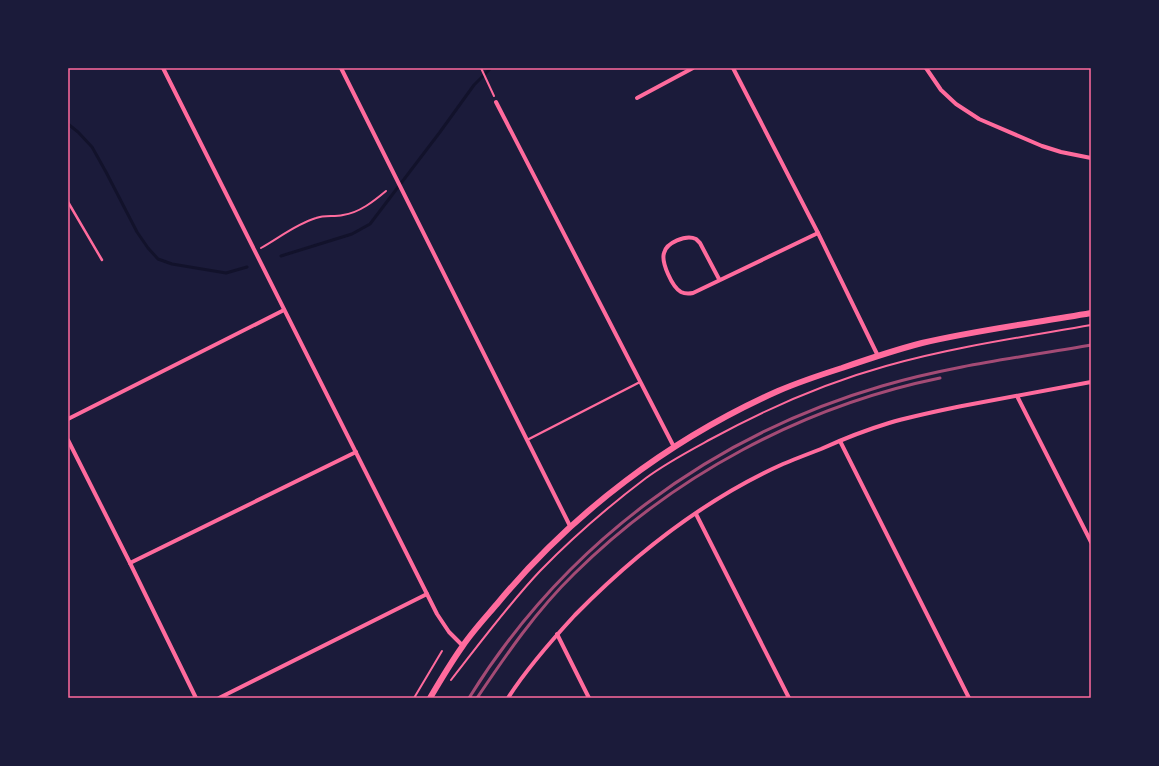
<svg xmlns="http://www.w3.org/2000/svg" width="1159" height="766" font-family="'Work Sans',sans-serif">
	<rect width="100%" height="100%" fill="#1b1b3a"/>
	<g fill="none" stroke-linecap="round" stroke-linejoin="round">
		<g stroke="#12122b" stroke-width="3">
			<polyline points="68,124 78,132 92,147 106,172 137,232 148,248 158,259 172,264 226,273 247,267"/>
			<polyline points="281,256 352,234 370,224 440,132 474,85 491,68"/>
		</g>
		<g stroke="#ff6b9d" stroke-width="2">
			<polyline points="481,68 494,96"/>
			<path d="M 261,248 C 279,238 296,224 316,218 C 325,215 334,217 343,215 C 359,213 374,201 386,191"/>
			<path d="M 451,680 C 480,643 508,605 540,571 C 572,538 609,506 646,478 C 666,463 689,451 711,439 C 766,409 825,383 886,366 C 953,347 1023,337 1091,325"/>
			<polyline points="414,698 442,651"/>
		</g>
		<g stroke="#ff6b9d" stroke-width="2.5">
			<polyline points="68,202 102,260"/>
			<polyline points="527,440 640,382"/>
		</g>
		<g stroke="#ff6b9d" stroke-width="4">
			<polyline points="163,68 437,614 449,632 463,646"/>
			<polyline points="341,68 570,526"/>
			<polyline points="733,68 818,233 878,356"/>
			<polyline points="926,68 941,90 956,104 979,119 1042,146 1061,152 1091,158"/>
			<polyline points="637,98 693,68"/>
			<polyline points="496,102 674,447"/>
			<path d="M 719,279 L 700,243 C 699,242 697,240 696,239 C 686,234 666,243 664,253 C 661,262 672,287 681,292 C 685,294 688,294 693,293 L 818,233"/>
			<polyline points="1017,396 1091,542"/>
			<polyline points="68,419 284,310"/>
			<polyline points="68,440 130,563 196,698"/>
			<polyline points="840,441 969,698"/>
			<polyline points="696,514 789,698"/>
			<polyline points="130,563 356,452"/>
			<polyline points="557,634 589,698"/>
			<polyline points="219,698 427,594"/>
			<path d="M 508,698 C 527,668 551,641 575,615 C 635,554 705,499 783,464 C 795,459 808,454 821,449 C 843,439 866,430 889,423 C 913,416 938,411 962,406 C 1005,398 1048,390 1091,382"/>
		</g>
		<path stroke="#ff6b9d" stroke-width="6" d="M 430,698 C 440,681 450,664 462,647 C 472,632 485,618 497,604 C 572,513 670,439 778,391 C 799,382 820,375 842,368 C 868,359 895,350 922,343 C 977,330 1035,323 1091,313"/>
		<g stroke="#a44b75" stroke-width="3">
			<path d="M 469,698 C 563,546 710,436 882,386 C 950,366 1022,357 1091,345"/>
			<path d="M 477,698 C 506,655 536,611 574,574 C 673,476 803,406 940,378"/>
		</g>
	</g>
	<rect width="1159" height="766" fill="none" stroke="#1b1b3a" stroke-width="138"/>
	<rect x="69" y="69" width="1021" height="628" fill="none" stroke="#ff6b9d" stroke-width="1.5"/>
</svg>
